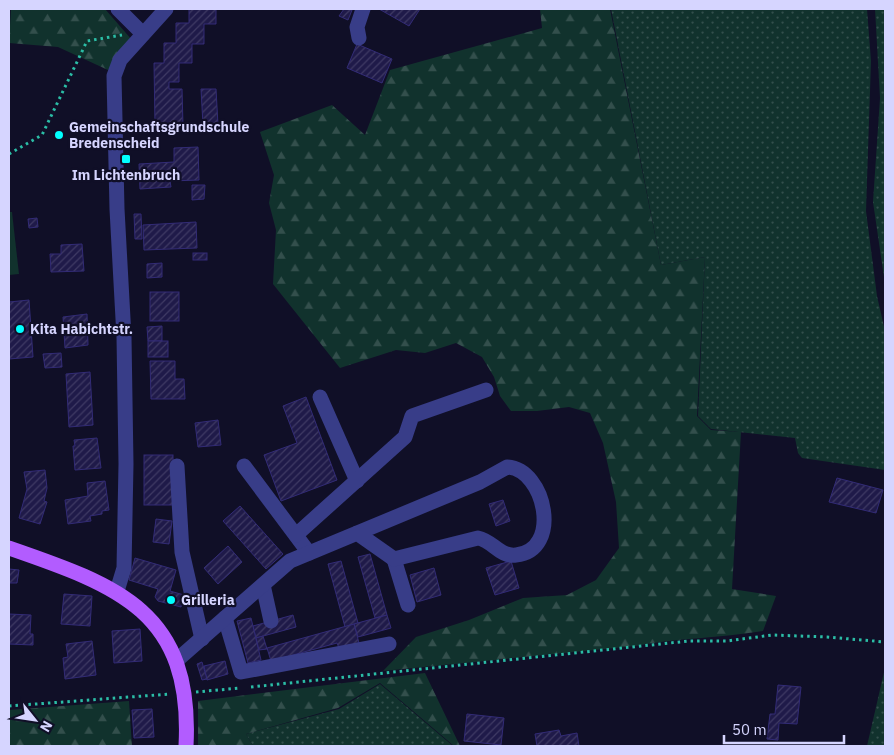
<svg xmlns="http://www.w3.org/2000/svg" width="894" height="755" font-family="'IBM Plex Sans',sans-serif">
	<defs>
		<pattern id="grass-dots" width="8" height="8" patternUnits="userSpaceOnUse" patternTransform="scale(1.25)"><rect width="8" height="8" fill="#11322d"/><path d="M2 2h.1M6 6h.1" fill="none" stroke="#334f4c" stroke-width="1.8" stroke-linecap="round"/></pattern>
		<pattern id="forest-firs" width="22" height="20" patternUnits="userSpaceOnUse" patternTransform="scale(1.25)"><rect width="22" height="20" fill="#11322d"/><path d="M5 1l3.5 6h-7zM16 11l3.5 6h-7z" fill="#334f4c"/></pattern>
		<pattern id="building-hatch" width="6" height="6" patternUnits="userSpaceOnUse" patternTransform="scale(1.25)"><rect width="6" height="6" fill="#1f1a49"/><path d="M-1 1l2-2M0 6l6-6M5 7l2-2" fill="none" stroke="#3f3a64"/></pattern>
	</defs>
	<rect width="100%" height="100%" fill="#100f27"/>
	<g fill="url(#grass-dots)">
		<polygon points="611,9 867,9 871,61 866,211 877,296 885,331 885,470 802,458 798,453 795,438 711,429 698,416 705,257 661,265"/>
		<polygon points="875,9 885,9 885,284 873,202 880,98"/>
		<polygon points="885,668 885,746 867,746"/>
		<polygon points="380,684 453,746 253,746 246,734 339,709"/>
	</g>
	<g fill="url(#forest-firs)">
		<polygon points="11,9 105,9 132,40 108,70 58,47 9,43"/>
		<path d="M 540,9 L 610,9 L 661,265 L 705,257 L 697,416 L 711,430 L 741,432 L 732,589 L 776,596 L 763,631 C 720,638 677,638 635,646 L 383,671 L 416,637 L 469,620 L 523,598 L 567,595 L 596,580 L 619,548 L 616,502 L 603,443 L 590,413 L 569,407 L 537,411 L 511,411 L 500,396 L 494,377 L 482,357 L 456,343 L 425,353 L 396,350 L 340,368 L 273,284 L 276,230 L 269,203 L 274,175 L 260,132 L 332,105 L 365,135 L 390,70 L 542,28 Z"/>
		<polygon points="425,673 460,746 454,746 380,683 338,708 246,734 253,746 198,746 198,701"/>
		<polygon points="129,701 132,746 9,746 9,710"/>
	</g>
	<polygon fill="#11322d" points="9,212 12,212 19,274 9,275"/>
	<g fill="url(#building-hatch)" stroke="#322b76">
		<polygon points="189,9 216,9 216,24 204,24 204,44 192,44 192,63 179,63 179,82 169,82 169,89 182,89 183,126 155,126 154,63 164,63 164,43 176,43 176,23 189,23"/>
		<polygon points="344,9 352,10 348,20 339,16"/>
		<polygon points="379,9 420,9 409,26"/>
		<polygon points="357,44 392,59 382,83 347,68"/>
		<polygon points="201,89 216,89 218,125 203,125"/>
		<polygon points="198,147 199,180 170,181 171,187 140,189 139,164 174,162 174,148"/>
		<polygon points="192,185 205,185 204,199 192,200"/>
		<polygon points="134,214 141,214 142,239 135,239"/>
		<polygon points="37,218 38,227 29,228 28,219"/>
		<polygon points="196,222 197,248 144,250 143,225"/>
		<polygon points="82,244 84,271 51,272 50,254 61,254 61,245"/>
		<rect x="193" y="253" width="14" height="7"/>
		<polygon points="162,263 162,277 147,278 147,264"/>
		<rect x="150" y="292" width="29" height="29"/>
		<polygon points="29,300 33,357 9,359 9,302"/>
		<polygon points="87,314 88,345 65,348 63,317"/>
		<polygon points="162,326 162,341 148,341 147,327"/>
		<rect x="148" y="341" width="20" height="16"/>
		<polygon points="61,353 62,367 45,368 43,354"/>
		<polygon points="150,361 175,361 175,379 184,379 185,399 151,399"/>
		<polygon points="90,372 93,425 69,427 66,374"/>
		<polygon points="306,397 337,480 281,501 264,455 297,443 283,406"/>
		<polygon points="218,420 221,445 198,447 195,423"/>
		<polygon points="97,438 101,468 75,470 73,446 75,446 74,440"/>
		<rect x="144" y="455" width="29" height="50"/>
		<polygon points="45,470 47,488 44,501 47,502 40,524 19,518 27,489 24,472"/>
		<polygon points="837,478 883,490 876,513 829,502"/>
		<polygon points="105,481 109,510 102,511 102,514 90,516 91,521 68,524 65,500 88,496 87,483"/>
		<polygon points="503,500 510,521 496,526 489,504"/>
		<polygon points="240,506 283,554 266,569 223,521"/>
		<polygon points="156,519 172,521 169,544 153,542"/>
		<polygon points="228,546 242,562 218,584 204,568"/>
		<polygon points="370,554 387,615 375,618 358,557"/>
		<polygon points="135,558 176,570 170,591 184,595 181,607 158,601 155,597 158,589 129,580"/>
		<polygon points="341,561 358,623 345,627 328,564"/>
		<polygon points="511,561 519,588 495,595 486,568"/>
		<polygon points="434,568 441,595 417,602 410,575"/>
		<polygon points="9,569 19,570 17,583 9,583"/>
		<polygon points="64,594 92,596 90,626 61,624"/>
		<polygon points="9,614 31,615 30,634 33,634 33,645 9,644"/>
		<polygon points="293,615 296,627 256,638 253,626"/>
		<polygon points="387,615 391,628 358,637 354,624"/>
		<polygon points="251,618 261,660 248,663 237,621"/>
		<polygon points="354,624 359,643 339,648 337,643 271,661 267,648"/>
		<polygon points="140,629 142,661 114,663 112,631"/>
		<polygon points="263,636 267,649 259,650 256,638"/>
		<polygon points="92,641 96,675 65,679 63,658 68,657 66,644"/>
		<polygon points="225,661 228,674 207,680 204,666"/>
		<polygon points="202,662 207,679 202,680 197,664"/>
		<polygon points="778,685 801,687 797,724 779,723 778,740 767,739 770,714 775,714"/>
		<polygon points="152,709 154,737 134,738 132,710"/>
		<polygon points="467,714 504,718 501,745 464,741"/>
		<polygon points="559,730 561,736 577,733 579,746 537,746 535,734"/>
	</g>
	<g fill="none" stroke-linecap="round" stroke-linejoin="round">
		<g stroke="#2bbda6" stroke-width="3" stroke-dasharray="2.5 4" stroke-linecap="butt">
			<polyline points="9,154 42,135 87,41 122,35"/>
			<polyline points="251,687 689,641 727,641 772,635 827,637 885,642"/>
			<polyline points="196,692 240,688"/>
			<polyline points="9,706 170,694"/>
		</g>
		<g stroke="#383d88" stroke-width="15">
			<polyline points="118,9 143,34"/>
			<polyline points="359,38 357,27 363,9"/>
			<polyline points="320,397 357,481"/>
			<polyline points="177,466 182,552 202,639"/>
			<polyline points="244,466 309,553"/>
			<polyline points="296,535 405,437 412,416 486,390"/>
			<polyline points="394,559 408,605"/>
			<polyline points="263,585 271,621"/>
			<polyline points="117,591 124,568 126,464 124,337 117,209 114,76 120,60 166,9"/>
			<polyline points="225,618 241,672 389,644"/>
			<path d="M 177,660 L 290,561 L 480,482 L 507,467 C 546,469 562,551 516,555 C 500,557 493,541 478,538 L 394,559 L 357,533"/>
		</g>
		<path stroke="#b25cff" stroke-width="15" d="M 9,548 C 119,586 193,612 186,746"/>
	</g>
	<g fill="#01ffff" stroke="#100f27" stroke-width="2">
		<circle cx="59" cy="135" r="5"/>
		<rect x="121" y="154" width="10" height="10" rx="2.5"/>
		<circle cx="20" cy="329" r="5"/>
		<circle cx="171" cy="600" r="5"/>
	</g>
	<g text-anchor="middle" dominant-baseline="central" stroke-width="4.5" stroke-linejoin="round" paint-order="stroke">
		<g font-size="14" font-weight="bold" fill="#d6d5ff" stroke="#100f27" text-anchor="start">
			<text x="69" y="127">Gemeinschaftsgrundschule<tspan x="69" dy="16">Bredenscheid</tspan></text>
			<text x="126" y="175" text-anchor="middle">Im Lichtenbruch</text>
			<text x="30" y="329">Kita Habichtstr.</text>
			<text x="181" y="600">Grilleria</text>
		</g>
	</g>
	<rect width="894" height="755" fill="none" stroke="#d6d5ff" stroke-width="20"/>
	<g transform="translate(35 720) rotate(120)" stroke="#100f27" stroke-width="4" paint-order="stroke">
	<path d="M0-4L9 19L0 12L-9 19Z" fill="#d6d5ff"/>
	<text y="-8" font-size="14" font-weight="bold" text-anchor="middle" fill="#d6d5ff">N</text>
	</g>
	<path d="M724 735v8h120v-8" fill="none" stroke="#d6d5ff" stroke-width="2.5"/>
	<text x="732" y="735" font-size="15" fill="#d6d5ff" stroke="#100f27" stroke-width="4" paint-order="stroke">50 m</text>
</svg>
